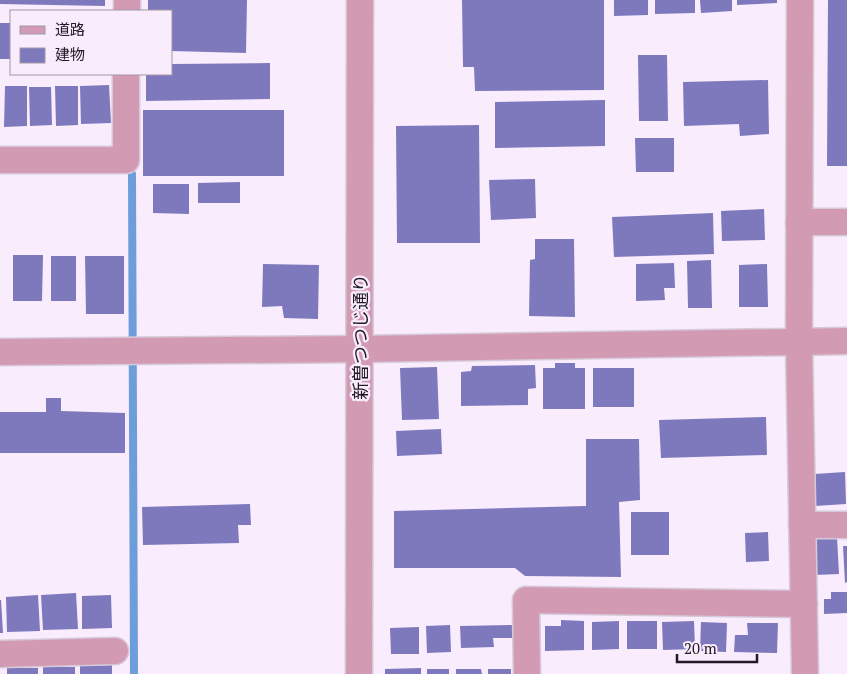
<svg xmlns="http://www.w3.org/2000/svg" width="847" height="674" font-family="'PT Serif','Noto Sans JP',serif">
	<rect width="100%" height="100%" fill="#f9ecfd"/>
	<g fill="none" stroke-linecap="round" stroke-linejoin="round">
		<polyline stroke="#6c9ed9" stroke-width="8" points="132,174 134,674"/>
	</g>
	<g fill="#7e79bd">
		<polygon points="0,0 105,0 105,6 0,4"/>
		<polygon points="148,0 247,0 246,53 171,51 171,11 148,11"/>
		<polygon points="462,0 604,0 604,90 475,91 474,67 463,67"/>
		<polygon points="614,0 648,0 648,15 614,16"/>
		<polygon points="655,0 695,0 695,13 655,14"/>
		<polygon points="700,0 732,0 732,11 701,13"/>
		<polygon points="737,0 777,0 777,3 737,5"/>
		<polygon points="828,0 847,0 847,166 827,166"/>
		<rect x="0" y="23" width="11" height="36"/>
		<polygon points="638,55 667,55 668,121 639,121"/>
		<polygon points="270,63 270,99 146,101 146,74 171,74 171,64"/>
		<polygon points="768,80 769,134 740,136 739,124 684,126 683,82"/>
		<polygon points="109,85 111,123 81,124 80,86"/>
		<polygon points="5,86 27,86 27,126 4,127"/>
		<polygon points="55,86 78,86 78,125 56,126"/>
		<polygon points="29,87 51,87 52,125 30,126"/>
		<polygon points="605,100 605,146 495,148 495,102"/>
		<rect x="143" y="110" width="141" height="66"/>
		<polygon points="479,125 480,243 397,243 396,126"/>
		<polygon points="635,138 674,138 674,172 636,172"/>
		<polygon points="535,179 536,218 491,220 489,180"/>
		<polygon points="240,182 240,203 198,203 198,183"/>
		<polygon points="153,184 189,184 189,214 153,213"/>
		<polygon points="764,209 765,240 722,241 721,211"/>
		<polygon points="713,213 714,254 614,257 612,217"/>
		<polygon points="535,239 574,239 575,317 529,316 530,260 535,259"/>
		<polygon points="13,255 43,255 42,301 13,301"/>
		<rect x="51" y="256" width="25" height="45"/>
		<polygon points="85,256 124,256 124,314 86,314"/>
		<polygon points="711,260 712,308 688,308 687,261"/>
		<polygon points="674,263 675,288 664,288 665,300 636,301 636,264"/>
		<polygon points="263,264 319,265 318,319 284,318 282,306 262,307"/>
		<polygon points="767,264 768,307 739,307 739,265"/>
		<polygon points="555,363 575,363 575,368 585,368 585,409 543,409 543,368 555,368"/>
		<polygon points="535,365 536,388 528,389 528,405 461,406 461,372 471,371 472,366"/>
		<polygon points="437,367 439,419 402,420 400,368"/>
		<rect x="593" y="368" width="41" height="39"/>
		<polygon points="46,398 61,398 61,411 125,413 125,453 0,453 0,412 46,412"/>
		<polygon points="766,417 767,455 661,458 659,420"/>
		<polygon points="441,429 442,454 397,456 396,431"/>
		<polygon points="586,439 639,439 640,500 619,502 621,577 525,576 515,568 394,568 394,511 586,506"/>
		<polygon points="845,472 846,504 815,506 814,474"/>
		<polygon points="250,504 251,525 238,525 239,543 143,545 142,507"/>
		<rect x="631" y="512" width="38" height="43"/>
		<polygon points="768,532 769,561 746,562 745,533"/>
		<polygon points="837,537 839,574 815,575 813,538"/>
		<polygon points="843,546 847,546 847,582 845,583"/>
		<polygon points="831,592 847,592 847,613 824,614 824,599 831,599"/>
		<polygon points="76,593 78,629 43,630 41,595"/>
		<polygon points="38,595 40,631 7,632 6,597"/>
		<polygon points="111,595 112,628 82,629 82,596"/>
		<polygon points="0,600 1,600 3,633 0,633"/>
		<polygon points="561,620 584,621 584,650 545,651 545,626 561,626"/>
		<polygon points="619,621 619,649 592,650 592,622"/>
		<rect x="627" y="621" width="30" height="28"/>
		<polygon points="694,621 695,649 663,650 662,622"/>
		<polygon points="701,622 727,623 726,652 700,651"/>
		<polygon points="747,623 778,623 777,653 734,652 735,635 748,635"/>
		<polygon points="450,625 451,652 427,653 426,626"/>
		<polygon points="512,625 512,638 493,638 494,647 461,648 460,626"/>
		<polygon points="419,627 419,654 391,654 390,628"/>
		<polygon points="112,665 112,674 80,674 80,666"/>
		<rect x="43" y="667" width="32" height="7"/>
		<rect x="7" y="668" width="31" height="6"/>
		<polygon points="421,668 421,674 385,674 385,669"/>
		<rect x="427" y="669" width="22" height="5"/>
		<polygon points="456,669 481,669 482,674 456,674"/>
		<rect x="488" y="669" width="23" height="5"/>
	</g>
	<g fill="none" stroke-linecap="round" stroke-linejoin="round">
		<g stroke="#d6cada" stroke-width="29">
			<g id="minor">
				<polyline points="800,0 799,342 805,674"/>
				<polyline points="127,11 127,0"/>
				<polyline points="0,160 126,160 126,74"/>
				<polyline points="799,222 847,222"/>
				<polyline points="0,352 360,349 847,341"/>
				<polyline points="802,525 847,525"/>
				<polyline points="0,654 115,651"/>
				<polyline points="359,674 360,0"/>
				<polyline points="527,674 526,600 804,604"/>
			</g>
		</g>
		<use href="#minor" stroke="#d39bb3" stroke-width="26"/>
	</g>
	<g text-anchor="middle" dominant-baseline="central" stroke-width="4.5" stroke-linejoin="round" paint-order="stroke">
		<g font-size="18" fill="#211923" stroke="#f9ecfd">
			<text transform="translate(360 337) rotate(-90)">新曽つつじ通り</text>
		</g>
	</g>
	<rect x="10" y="10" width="162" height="65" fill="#f9ecfd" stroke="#a398a6"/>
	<rect x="20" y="26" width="25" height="8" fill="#d39bb3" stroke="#a398a6"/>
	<text x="55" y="35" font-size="15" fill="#211923">道路</text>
	<rect x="20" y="48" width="25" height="15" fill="#7e79bd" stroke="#a398a6"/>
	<text x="55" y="60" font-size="15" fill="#211923">建物</text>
	<path d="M677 654v8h80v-8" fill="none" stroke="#211923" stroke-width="2.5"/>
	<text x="684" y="654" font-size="15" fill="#211923" stroke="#f9ecfd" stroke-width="4" paint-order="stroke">20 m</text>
</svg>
